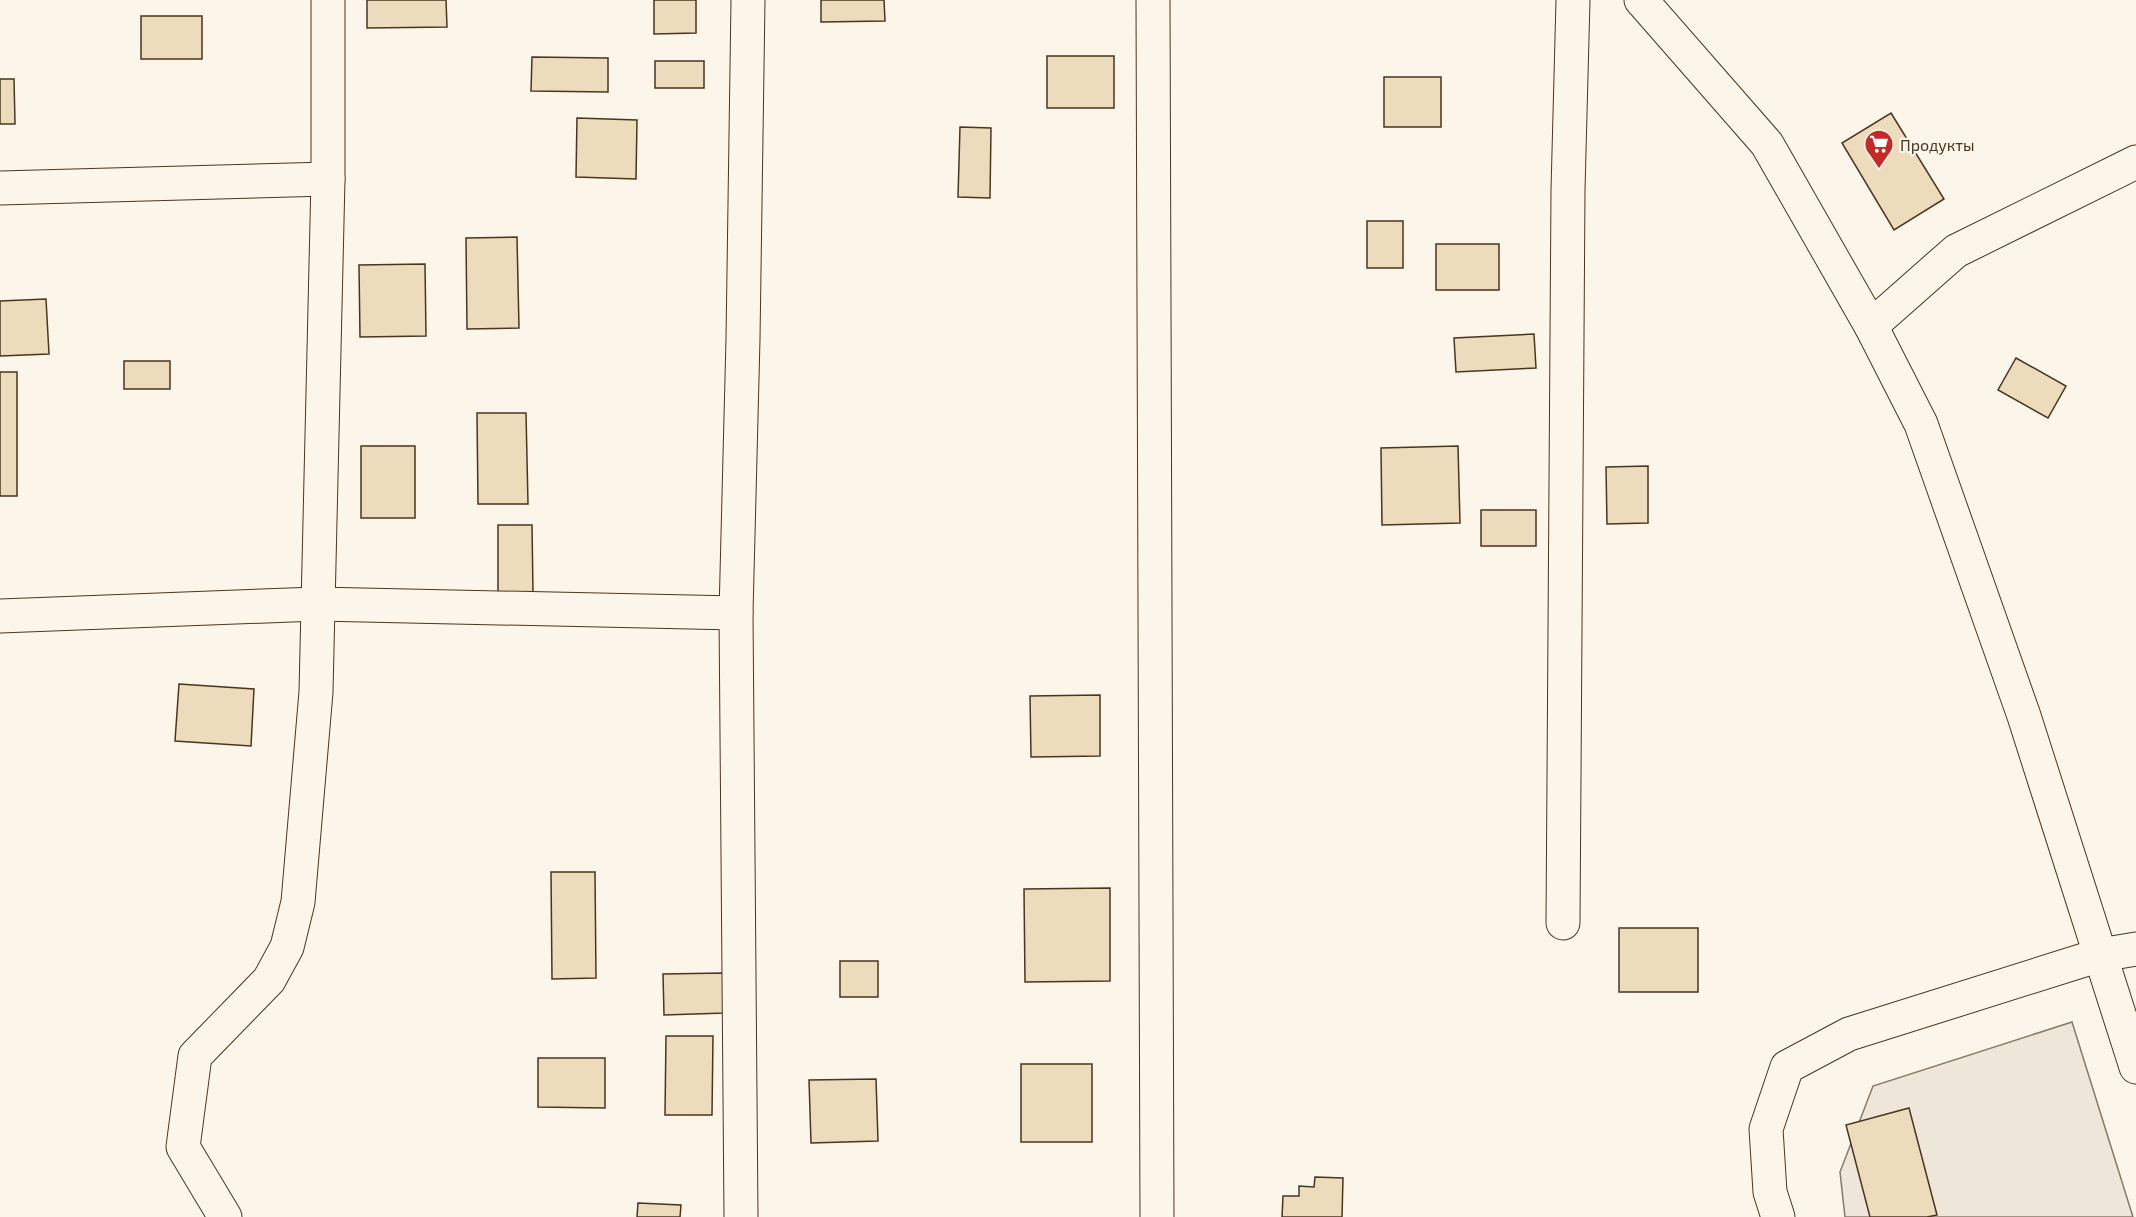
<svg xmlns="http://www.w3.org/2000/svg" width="2136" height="1217" font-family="'Exo 2',sans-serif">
	<rect width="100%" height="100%" fill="#fbf6e9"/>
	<polygon fill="#ede6d9" stroke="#887966" stroke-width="1.5" points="2072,1022 2133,1217 1845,1217 1840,1172 1873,1086"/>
	<g fill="#ecdcbc" stroke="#4a3520" stroke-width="1.5">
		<polygon points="367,0 446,0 447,27 367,28"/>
		<polygon points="654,0 696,0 696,33 654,34"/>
		<polygon points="821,0 884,0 885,21 821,22"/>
		<rect x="141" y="16" width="61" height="43"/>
		<rect x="1047" y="56" width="67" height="52"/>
		<polygon points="532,57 608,58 608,92 531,91"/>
		<rect x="655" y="61" width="49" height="27"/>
		<rect x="1384" y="77" width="57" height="50"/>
		<polygon points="0,79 14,79 15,124 0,124"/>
		<polygon points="1891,113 1944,199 1894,230 1842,143"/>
		<polygon points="577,118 637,120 636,179 576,177"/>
		<polygon points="960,127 991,128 990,198 958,197"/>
		<rect x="1367" y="221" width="36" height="47"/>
		<polygon points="517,237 519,328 467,329 466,238"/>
		<rect x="1436" y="244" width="63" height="46"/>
		<polygon points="425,264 426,336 360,337 359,265"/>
		<polygon points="46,299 49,354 0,356 0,301"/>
		<polygon points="1534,334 1536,368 1456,372 1454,338"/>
		<polygon points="2016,358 2066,386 2048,418 1998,390"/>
		<rect x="124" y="361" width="46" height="28"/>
		<rect x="0" y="372" width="17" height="124"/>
		<polygon points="477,413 526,413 528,504 478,504"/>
		<rect x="361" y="446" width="54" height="72"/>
		<polygon points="1458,446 1460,523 1382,525 1381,448"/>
		<polygon points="1648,466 1648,523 1607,524 1606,467"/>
		<rect x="1481" y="510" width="55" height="36"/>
		<polygon points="498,525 532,525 533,593 498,594"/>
		<polygon points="179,684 254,689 251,746 175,741"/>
		<polygon points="1100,695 1100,756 1031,757 1030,696"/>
		<polygon points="551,872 595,872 596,978 552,979"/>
		<polygon points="1110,888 1110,981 1025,982 1024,889"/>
		<rect x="1619" y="928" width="79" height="64"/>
		<rect x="840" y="961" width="38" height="36"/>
		<polygon points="724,973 725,1013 664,1015 663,974"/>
		<polygon points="666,1036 713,1036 712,1115 665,1115"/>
		<polygon points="538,1058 605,1058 605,1108 538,1107"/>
		<rect x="1021" y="1064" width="71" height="78"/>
		<polygon points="876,1079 878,1141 811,1143 809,1080"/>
		<polygon points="1909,1108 1937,1215 1927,1217 1870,1217 1846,1125"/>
		<polygon points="1315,1177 1343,1178 1342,1217 1282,1217 1283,1196 1299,1196 1299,1186 1314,1187"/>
		<polygon points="638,1203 681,1205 680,1217 637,1217"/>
	</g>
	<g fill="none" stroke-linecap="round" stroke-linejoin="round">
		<g stroke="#4a3520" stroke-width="35">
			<g id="minor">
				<polyline points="1153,0 1157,1217"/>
				<polyline points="1641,0 1767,144 1871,326 1921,424 2024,716 2136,1067"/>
				<polyline points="0,188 328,179"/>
				<polyline points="1871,326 1956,251 2136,162"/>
				<polyline points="736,613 741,1217"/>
				<polyline points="0,616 317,604 736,613 743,339 748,0"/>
				<polyline points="1563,923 1568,190 1573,0"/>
				<polyline points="225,1217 183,1147 195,1056 269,980 287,947 298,902 316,692 328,179 328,0"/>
				<polyline points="1778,1217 1770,1192 1766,1129 1787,1067 1849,1034 2100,955 2136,949"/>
			</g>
		</g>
		<use href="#minor" stroke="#fbf6e9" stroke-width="33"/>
	</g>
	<defs>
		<g id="supermarket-pin" transform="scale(1.5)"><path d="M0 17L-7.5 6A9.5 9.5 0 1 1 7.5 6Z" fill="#c62828" stroke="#fbf6e9"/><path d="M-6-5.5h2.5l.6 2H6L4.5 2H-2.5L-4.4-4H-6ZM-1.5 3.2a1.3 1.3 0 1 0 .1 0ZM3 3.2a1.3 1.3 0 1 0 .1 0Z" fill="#fff"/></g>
	</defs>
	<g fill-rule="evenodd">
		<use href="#supermarket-pin" x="1879" y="144"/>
	</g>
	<g text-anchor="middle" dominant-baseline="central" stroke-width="4.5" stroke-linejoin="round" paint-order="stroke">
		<g font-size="16" fill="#4a3520" stroke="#fbf6e9" text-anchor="start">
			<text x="1900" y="144">Продукты</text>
		</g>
	</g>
</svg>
